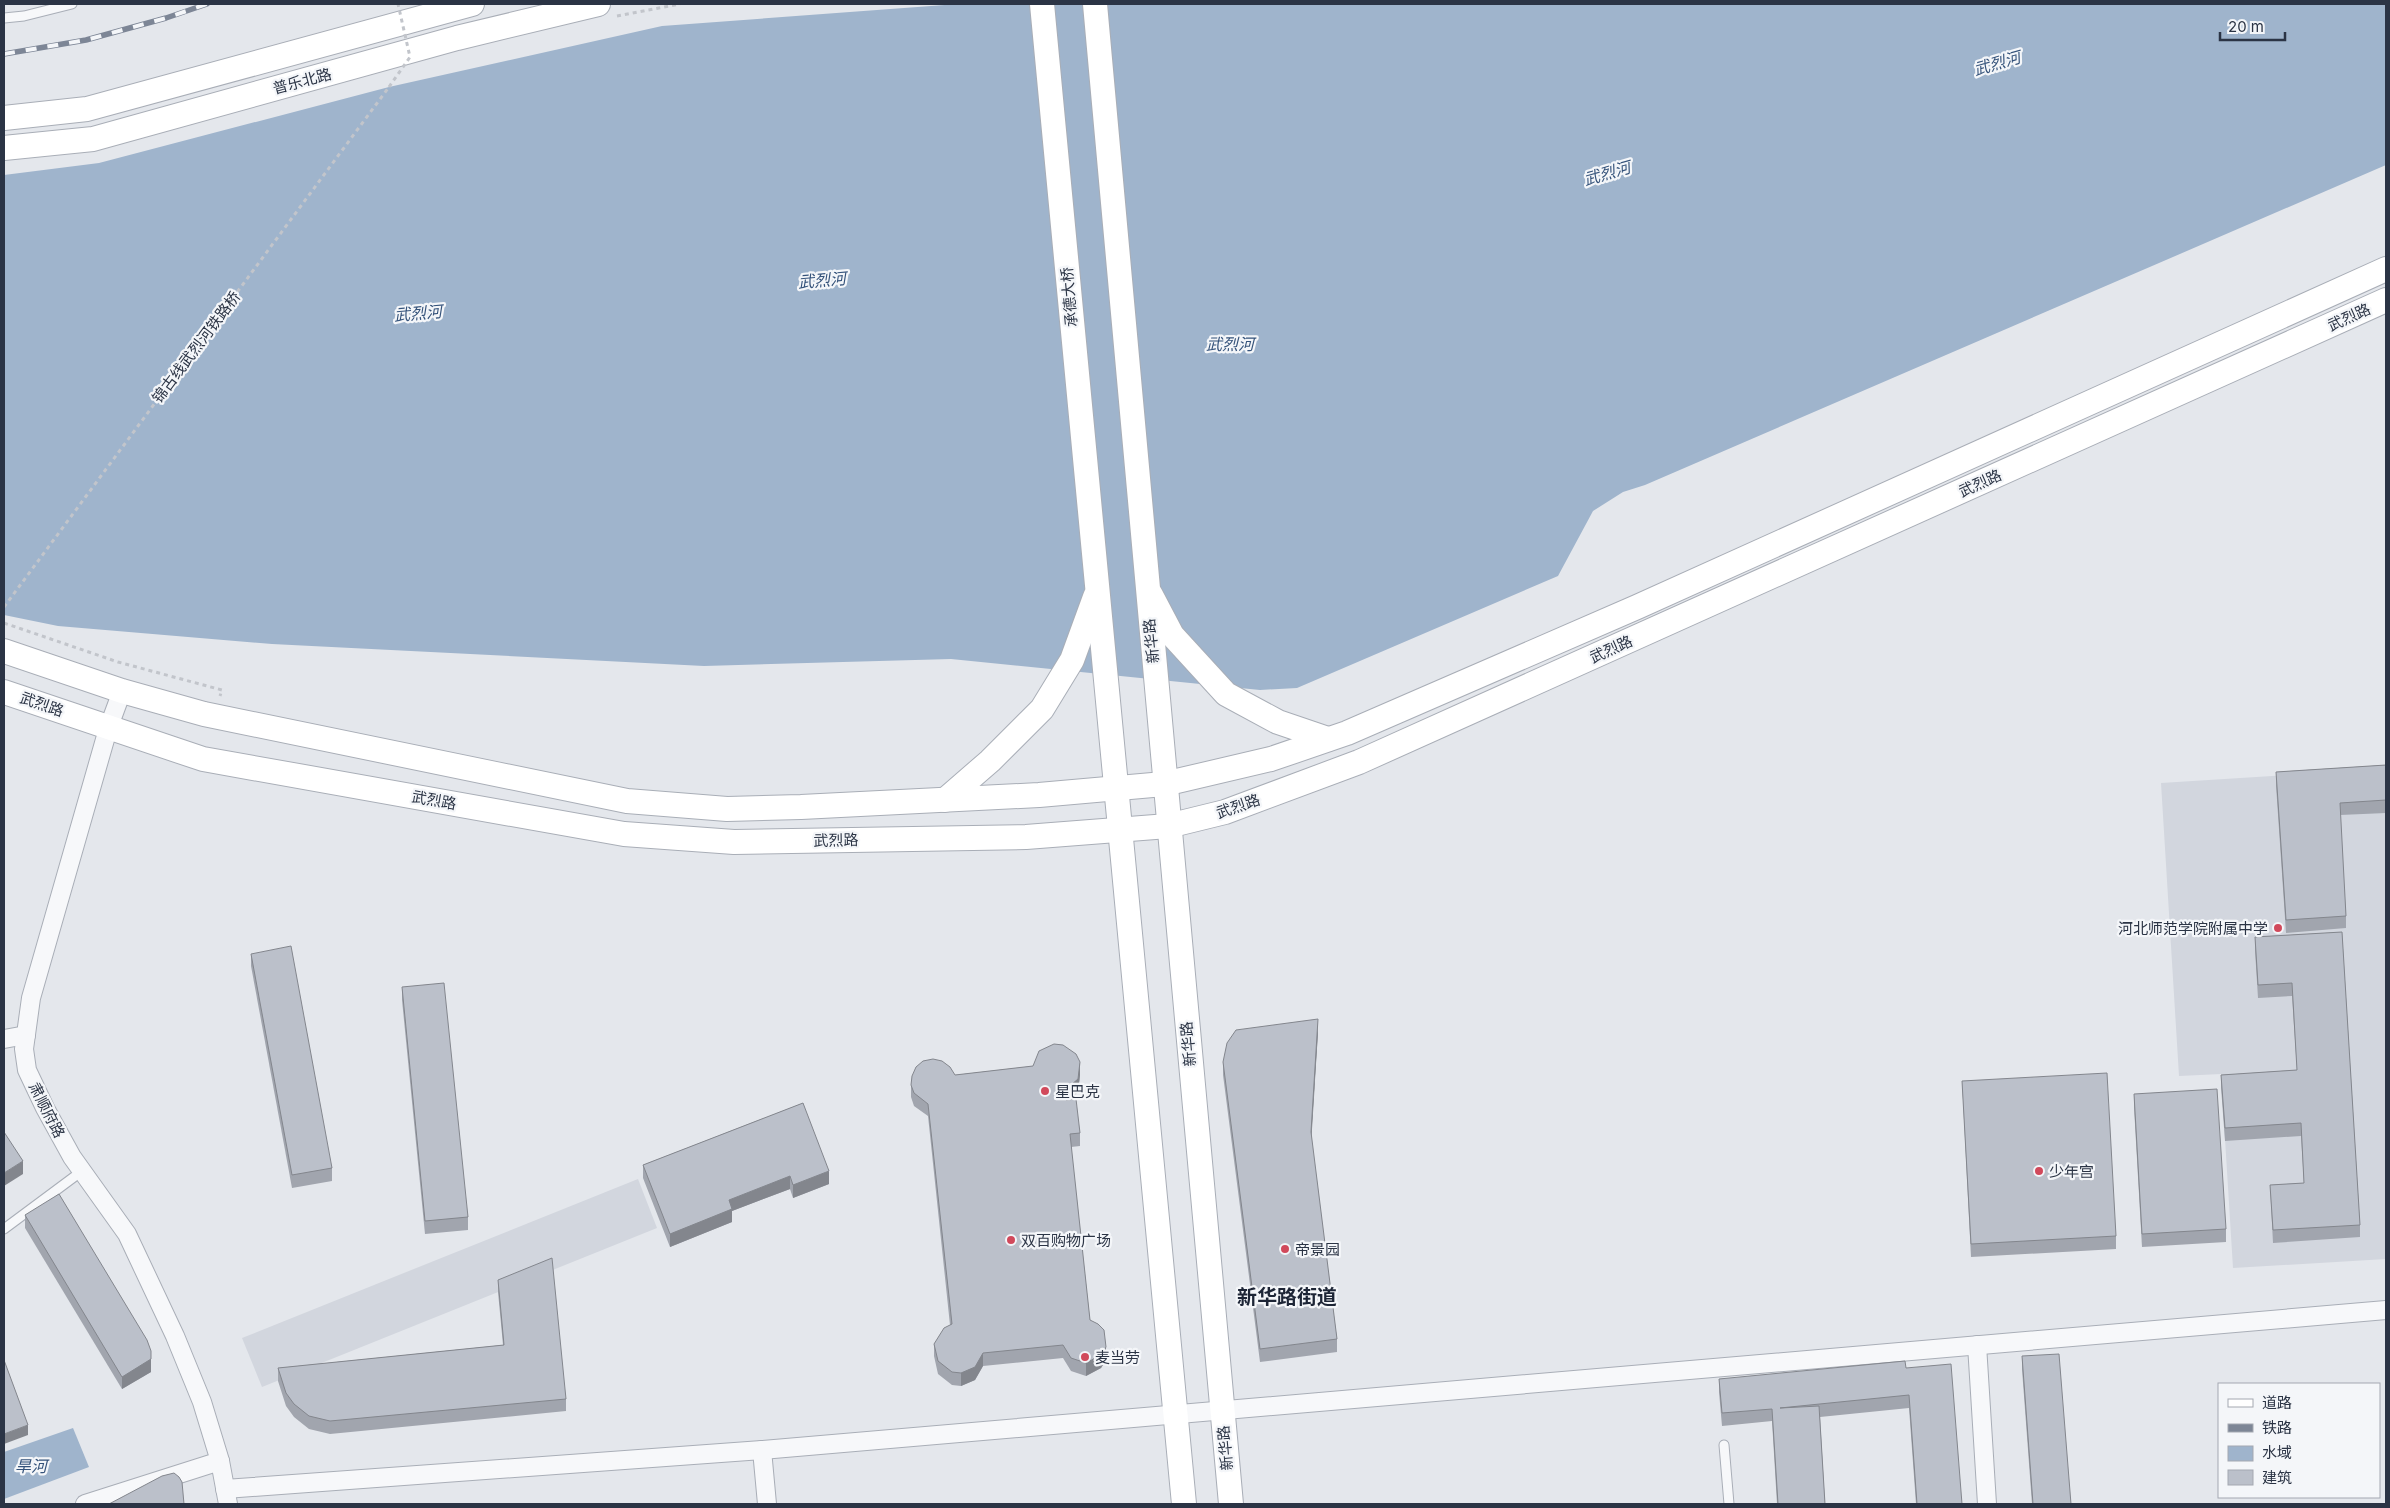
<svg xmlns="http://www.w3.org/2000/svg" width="2390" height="1508" font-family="Inter,'Noto Sans SC',sans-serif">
	<rect width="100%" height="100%" fill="#e4e7ec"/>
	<g fill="#d2d6de">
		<polygon points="2386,769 2386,1259 2233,1268 2221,1074 2179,1076 2161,783"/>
		<polygon points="638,1179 657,1228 262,1387 242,1338"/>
	</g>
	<g fill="#9fb4cc">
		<polygon points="958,4 2386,4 2386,165 1645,485 1623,492 1593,511 1558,576 1297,688 1260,690 951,659 704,666 272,644 58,626 4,615 4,175 99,163 389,87 662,26"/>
		<polygon points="73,1428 89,1467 4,1499 4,1452"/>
	</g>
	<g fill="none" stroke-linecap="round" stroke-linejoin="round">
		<g stroke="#a9aeb7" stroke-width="11">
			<g id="service">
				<polyline points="4,18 24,16 72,4"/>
				<polyline points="4,1229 82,1171"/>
				<polyline points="1724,1445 1729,1504"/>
			</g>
		</g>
		<g stroke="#a9aeb7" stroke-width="20">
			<g id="minor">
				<polyline points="122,691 108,729 31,998 24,1049 27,1070 45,1108 72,1157 127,1234 175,1336 202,1402 220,1461 228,1504"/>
				<polyline points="4,1039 26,1035"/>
				<polyline points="1977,1345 1987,1504"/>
				<polyline points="762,1450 767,1504"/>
				<polyline points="225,1489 762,1450 2386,1310"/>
				<polyline points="85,1504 220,1461"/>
			</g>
		</g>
		<g stroke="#a9aeb7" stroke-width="26">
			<g id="secondary">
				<polyline points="1042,4 1184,1504"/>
				<polyline points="1095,4 1231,1504"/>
				<polyline points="4,118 87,109 472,4"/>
				<polyline points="4,148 93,139 457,38 598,4"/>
				<polyline points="1151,595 1172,635 1226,694 1278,722 1328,739"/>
				<polyline points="4,651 122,691 204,714 627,801 727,809 801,807 1039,795 1164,784 1271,759 1347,733 1637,607 2386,269"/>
				<polyline points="4,692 203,759 624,834 734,842 1026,837 1168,826 1225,812 1359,762 2386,300"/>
				<polyline points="945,800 990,761 1042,709 1072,660 1095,597"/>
			</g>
		</g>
		<g stroke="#c2c5cb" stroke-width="3" stroke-dasharray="4 4" stroke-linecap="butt">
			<polyline points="617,16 680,4"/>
			<polyline points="4,607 389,87"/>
			<polyline points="4,623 118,662 222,690 220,696"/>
		</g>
		<use href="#service" stroke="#f7f8fa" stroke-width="9"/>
		<use href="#minor" stroke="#f7f8fa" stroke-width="18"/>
		<use href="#secondary" stroke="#fff" stroke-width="24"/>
		<g stroke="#7d8696" stroke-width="5.5">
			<polyline id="rail" points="4,54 86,40 166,18 207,4"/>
		</g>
		<use href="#rail" stroke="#f4f6f9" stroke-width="4" stroke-dasharray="11" stroke-linecap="butt"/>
		<polyline stroke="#c2c5cb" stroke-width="3" stroke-dasharray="4 4" stroke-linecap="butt" points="389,87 410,57 398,4"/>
	</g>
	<g fill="#a1a5ae">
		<polygon points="2386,765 2386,813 2340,815 2346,916 2346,928 2286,933 2276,785 2276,772"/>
		<polygon points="2342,932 2360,1225 2360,1237 2273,1243 2270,1185 2304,1183 2301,1136 2225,1141 2221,1087 2221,1075 2297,1070 2292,996 2258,998 2255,950 2255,937"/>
		<polygon points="251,954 332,1168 332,1181 292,1188 251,966"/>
		<polygon points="402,987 468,1217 468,1230 425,1234 402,1000"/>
		<polygon points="1318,1032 1311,1137 1337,1339 1337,1352 1260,1362 1223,1075 1223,1062"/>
		<polygon points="1033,1066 1080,1075 1078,1092 1070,1099 1080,1133 1080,1146 1071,1147 1090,1320 1106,1360 1101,1368 1086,1376 1071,1371 1063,1358 983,1366 975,1380 961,1386 952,1385 938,1374 934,1356 934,1344 950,1325 928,1116 914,1106 911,1097 911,1085 955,1075"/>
		<polygon points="1962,1081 2116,1236 2116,1249 1971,1257"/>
		<polygon points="2134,1094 2226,1229 2226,1242 2142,1247 2134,1107"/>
		<polygon points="803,1103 829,1184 793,1198 790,1189 732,1211 732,1222 670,1247 643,1178 643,1165"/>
		<polygon points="25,1215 151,1364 151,1372 122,1389 25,1228"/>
		<polygon points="498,1280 566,1399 566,1411 330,1434 309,1429 294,1417 286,1406 278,1381 278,1368 503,1345 498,1292"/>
		<polygon points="2022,1356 2071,1504 2032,1504 2022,1369"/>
		<polygon points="1906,1368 1962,1504 1916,1504 1909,1408 1820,1417 1825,1504 1777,1504 1772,1421 1722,1426 1719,1392 1719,1379"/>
	</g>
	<g fill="#83868d">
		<polygon points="1318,1019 1318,1032 1311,1145 1311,1132"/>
		<polygon points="1080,1062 1080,1075 1078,1092 1065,1103 1065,1090"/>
		<polygon points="23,1161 23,1174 4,1186 4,1173"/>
		<polygon points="829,1171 829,1184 793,1198 793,1185"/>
		<polygon points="790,1176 790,1189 732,1211 732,1222 670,1247 670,1234 729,1200"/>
		<polygon points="1106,1347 1106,1360 1101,1368 1086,1376 1086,1363"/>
		<polygon points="151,1351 151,1372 122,1389 122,1377"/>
		<polygon points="983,1353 983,1366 975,1380 961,1386 961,1373"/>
		<polygon points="28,1425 28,1435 4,1444 4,1434"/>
	</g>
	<g fill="#bbc0ca" stroke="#83868d">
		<polygon points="2386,765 2386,800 2340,803 2346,916 2286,920 2276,772"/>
		<polygon points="2342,932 2360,1225 2273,1230 2270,1185 2304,1183 2301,1123 2225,1128 2221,1075 2297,1070 2292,983 2258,985 2255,937"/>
		<polygon points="291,946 332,1168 292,1175 251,954"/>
		<polygon points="444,983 468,1217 425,1221 402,987"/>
		<polygon points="1318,1019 1311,1132 1337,1339 1260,1349 1223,1062 1227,1043 1236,1030"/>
		<polygon points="1054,1044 1063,1045 1076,1054 1080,1062 1078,1079 1065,1090 1066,1100 1076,1099 1080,1133 1070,1134 1090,1320 1098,1324 1104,1330 1106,1347 1101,1355 1086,1363 1071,1358 1063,1345 983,1353 975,1367 961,1373 952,1372 938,1361 934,1344 944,1328 952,1324 928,1104 914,1093 911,1085 912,1076 916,1067 923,1061 933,1059 942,1061 950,1067 955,1075 1033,1066 1039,1051"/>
		<polygon points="2107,1073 2116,1236 1971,1244 1962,1081"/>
		<polygon points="2217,1089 2226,1229 2142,1234 2134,1094"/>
		<polygon points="803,1103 829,1171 793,1185 790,1176 729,1200 732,1209 670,1234 643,1165"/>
		<polygon points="4,1132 23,1161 4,1173"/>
		<polygon points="59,1194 147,1340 151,1351 151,1359 122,1377 25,1215"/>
		<polygon points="552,1258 566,1399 330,1421 309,1416 294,1404 286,1393 278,1368 504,1345 498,1280"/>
		<polygon points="2059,1354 2071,1504 2033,1504 2022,1356"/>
		<polygon points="4,1360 28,1425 4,1434"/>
		<polygon points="1905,1361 1906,1368 1951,1364 1962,1504 1917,1504 1909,1395 1780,1408 1819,1406 1825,1504 1778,1504 1772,1409 1722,1413 1719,1379"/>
		<polygon points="174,1473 179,1477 182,1482 184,1504 109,1504 162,1476"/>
	</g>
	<g fill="#d1495b" stroke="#f4f6f9" stroke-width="2">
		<circle cx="2278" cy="928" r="5"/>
		<circle cx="1045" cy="1091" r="5"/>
		<circle cx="2039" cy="1171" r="5"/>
		<circle cx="1011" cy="1240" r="5"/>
		<circle cx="1285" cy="1249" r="5"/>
		<circle cx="1085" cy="1357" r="5"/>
	</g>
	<g text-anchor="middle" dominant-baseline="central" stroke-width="4.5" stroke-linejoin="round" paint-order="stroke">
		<g font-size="15" fill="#2b3445" stroke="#f4f6f9">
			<text transform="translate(302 81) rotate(-15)">普乐北路</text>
			<text transform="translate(1069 297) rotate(-95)">承德大桥</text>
			<text transform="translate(2349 317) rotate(-24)">武烈路</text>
			<text transform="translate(196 347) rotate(-53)">锦古线武烈河铁路桥</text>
			<text transform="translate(1980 483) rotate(-24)">武烈路</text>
			<text transform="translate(1151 641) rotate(-96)">新华路</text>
			<text transform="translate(1611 649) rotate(-24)">武烈路</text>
			<text transform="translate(42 704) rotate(19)">武烈路</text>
			<text transform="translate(434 800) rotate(10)">武烈路</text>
			<text transform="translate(1238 806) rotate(-19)">武烈路</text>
			<text transform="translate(836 840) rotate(-1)">武烈路</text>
			<text transform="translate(1188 1044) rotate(-95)">新华路</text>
			<text transform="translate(47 1110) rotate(63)">肃顺府路</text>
			<text transform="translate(1225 1448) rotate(-95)">新华路</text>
		</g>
		<g font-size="15" fill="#2b3445" stroke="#f4f6f9" text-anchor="start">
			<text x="2268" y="928" text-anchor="end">河北师范学院附属中学</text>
			<text x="1055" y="1091">星巴克</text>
			<text x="2049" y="1171">少年宫</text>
			<text x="1021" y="1240">双百购物广场</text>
			<text x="1295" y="1249">帝景园</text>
			<text x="1095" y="1357">麦当劳</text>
		</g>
		<g font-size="16" font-style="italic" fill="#34527a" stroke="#f4f6f9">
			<text transform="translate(1997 63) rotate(-16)">武烈河</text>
			<text transform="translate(1607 173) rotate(-16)">武烈河</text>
			<text transform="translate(822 280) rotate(-5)">武烈河</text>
			<text transform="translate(418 313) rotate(-5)">武烈河</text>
			<text x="1230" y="344">武烈河</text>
			<text x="31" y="1466">旱河</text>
		</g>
		<g font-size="20" font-weight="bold" fill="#1d2536" stroke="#f4f6f9">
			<text x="1287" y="1297">新华路街道</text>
		</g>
	</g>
	<rect width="2390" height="1508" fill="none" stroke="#2b3445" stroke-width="10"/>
	<rect x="2218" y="1383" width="162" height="115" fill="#f4f6f9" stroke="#a4a8b1"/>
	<rect x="2228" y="1399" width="25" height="8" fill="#ffffff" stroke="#a4a8b1"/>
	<text x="2262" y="1408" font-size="15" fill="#2b3445">道路</text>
	<rect x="2228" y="1424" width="25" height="8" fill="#7d8696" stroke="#a4a8b1"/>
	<text x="2262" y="1433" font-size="15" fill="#2b3445">铁路</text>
	<rect x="2228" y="1446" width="25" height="15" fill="#9fb4cc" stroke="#a4a8b1"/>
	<text x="2262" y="1458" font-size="15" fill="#2b3445">水域</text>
	<rect x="2228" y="1470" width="25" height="15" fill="#bbc0ca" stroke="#a4a8b1"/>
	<text x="2262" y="1483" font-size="15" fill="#2b3445">建筑</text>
	<path d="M2220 32v8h65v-8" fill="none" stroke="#2b3445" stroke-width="2.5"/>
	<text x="2228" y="32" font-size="15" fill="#2b3445" stroke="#f4f6f9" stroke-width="4" paint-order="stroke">20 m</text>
</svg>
